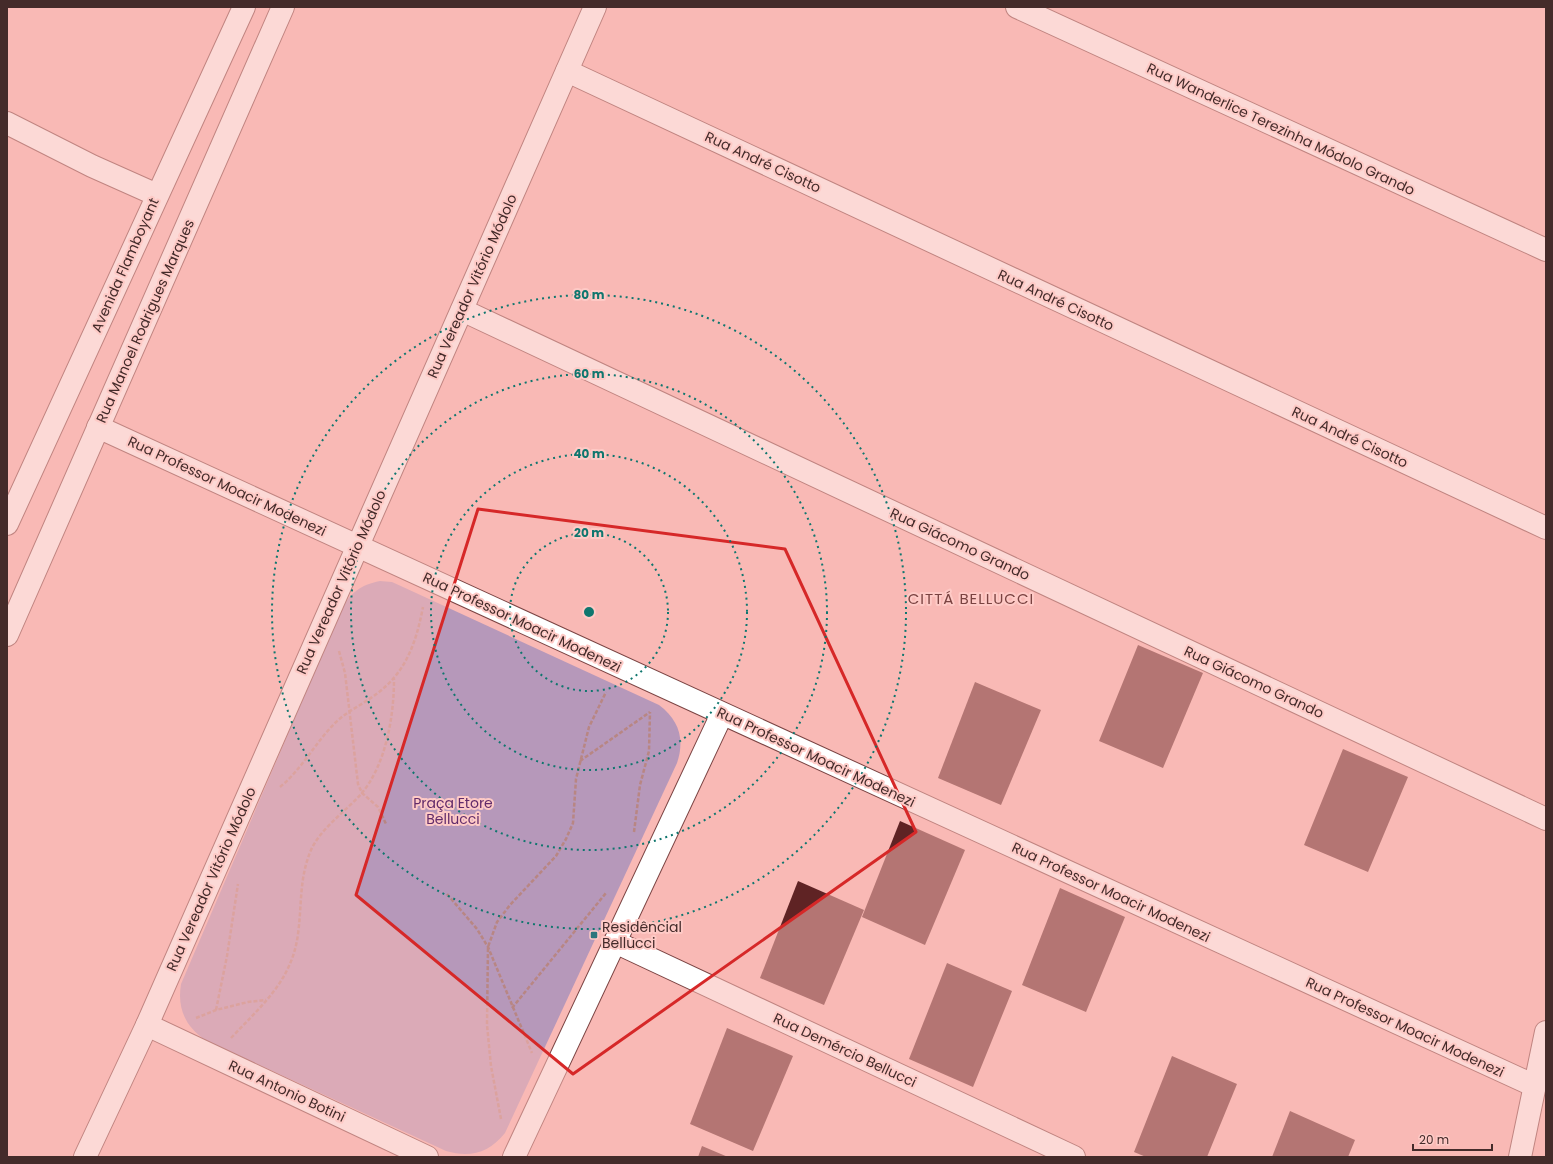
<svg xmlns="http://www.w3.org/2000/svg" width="1553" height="1164" font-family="Poppins,sans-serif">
	<rect width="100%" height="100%" fill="#f9b9b5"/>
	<path fill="#b698ba" d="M 380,581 L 392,582 L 403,587 L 659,705 C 679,720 685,739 677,763 L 505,1133 C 489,1153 470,1158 446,1151 L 205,1040 C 185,1026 177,1008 181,984 L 341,610 C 350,593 360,585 380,581 Z"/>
	<g fill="#5f2324">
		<polygon points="1138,645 1203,673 1163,768 1099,741"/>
		<polygon points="975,682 1041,710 1001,805 938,778"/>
		<polygon points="1343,749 1408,777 1368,872 1304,845"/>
		<polygon points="900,821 965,850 925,945 862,917"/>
		<polygon points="798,881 864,910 824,1005 760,978"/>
		<polygon points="1060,888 1125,917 1086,1012 1022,985"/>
		<polygon points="947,963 1012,991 973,1087 909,1059"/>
		<polygon points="727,1028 793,1056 753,1151 690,1124"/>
		<polygon points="1172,1056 1237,1084 1207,1157 1146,1157 1134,1152"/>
		<polygon points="1290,1111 1355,1140 1348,1157 1272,1157"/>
		<polygon points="702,1146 728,1157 698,1157"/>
	</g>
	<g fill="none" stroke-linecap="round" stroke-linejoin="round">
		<g stroke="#7b4443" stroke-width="24">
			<g id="minor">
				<polyline points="1017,7 1546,250"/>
				<polyline points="567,71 1546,528"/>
				<polyline points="7,123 92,166 157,195"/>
				<polyline points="462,310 1546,819"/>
				<polyline points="98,427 1535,1086"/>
				<polyline points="7,524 244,7"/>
				<polyline points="7,635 283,7"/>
				<polyline points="615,942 1074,1157"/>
				<polyline points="147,1025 427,1157"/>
				<polyline points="85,1157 147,1025 595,7"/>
				<polyline points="514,1157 722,714"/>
				<polyline points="1520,1157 1546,1032"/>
			</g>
		</g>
		<g stroke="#b88683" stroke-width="2.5" stroke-dasharray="4 2" stroke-linecap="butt">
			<polyline points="339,651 345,673 358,784 362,793 378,807 386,824"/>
			<polyline points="580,761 650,712"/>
			<path d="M 280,787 C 302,769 315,743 335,723 C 347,711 362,705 375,695 C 406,673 416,643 423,607"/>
			<polyline points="634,832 640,785 649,751 650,712"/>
			<polyline points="447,894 477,929 488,947 532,1053"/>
			<polyline points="512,1008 606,893"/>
			<polyline points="216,1010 227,956 238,884"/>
			<polyline points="196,1018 216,1010 248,1002 266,1000"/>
			<path d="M 231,1038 C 261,1006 292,981 298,934 C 302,905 299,878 311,850 C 321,828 345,812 361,794 C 386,765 394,716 394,679"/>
			<polyline points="501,1119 491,1066 487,1025 488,947 497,922 510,905 556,856 566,839 573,823 576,779 589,727 606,692"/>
		</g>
		<use href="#minor" stroke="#fff" stroke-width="22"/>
	</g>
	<path d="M0 0H1553V1164H0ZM 478,509 L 785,549 L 916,832 L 573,1074 L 356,895 Z" fill="#f9b9b5" fill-opacity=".55" fill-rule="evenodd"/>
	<path fill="none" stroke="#d62828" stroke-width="3" stroke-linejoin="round" d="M 478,509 L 785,549 L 916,832 L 573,1074 L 356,895 Z"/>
	<g fill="none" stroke="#0f766e" stroke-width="2" stroke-dasharray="2 4">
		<circle cx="589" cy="612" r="79"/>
		<circle cx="589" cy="612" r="158"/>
		<circle cx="589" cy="612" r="238"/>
		<circle cx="589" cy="612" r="317"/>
	</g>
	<rect fill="#2d767c" stroke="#fecac6" stroke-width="1.5" x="590" y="931" width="8" height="8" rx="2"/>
	<g text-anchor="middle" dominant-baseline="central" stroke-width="4" stroke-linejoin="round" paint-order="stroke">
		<g font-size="14" fill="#442b2a" stroke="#fecac6">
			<text transform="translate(1281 129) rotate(25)">Rua Wanderlice Terezinha Módolo Grando</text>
			<text transform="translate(763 162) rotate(25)">Rua André Cisotto</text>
			<text transform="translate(125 265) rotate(-66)">Avenida Flamboyant</text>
			<text transform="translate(472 286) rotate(-66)">Rua Vereador Vitório Módolo</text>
			<text transform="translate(1056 300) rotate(25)">Rua André Cisotto</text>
			<text transform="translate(145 321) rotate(-66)">Rua Manoel Rodrigues Marques</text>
			<text transform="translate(1350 437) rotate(25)">Rua André Cisotto</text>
			<text transform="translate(227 486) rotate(25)">Rua Professor Moacir Modenezi</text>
			<text transform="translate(960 544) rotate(25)">Rua Giácomo Grando</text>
			<text transform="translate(341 582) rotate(-66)">Rua Vereador Vitório Módolo</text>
			<text transform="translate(522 622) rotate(25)">Rua Professor Moacir Modenezi</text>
			<text transform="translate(1254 682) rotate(25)">Rua Giácomo Grando</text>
			<text transform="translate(816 757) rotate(25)">Rua Professor Moacir Modenezi</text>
			<text transform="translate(211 879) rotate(-66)">Rua Vereador Vitório Módolo</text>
			<text transform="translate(1111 892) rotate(25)">Rua Professor Moacir Modenezi</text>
			<text transform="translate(1405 1027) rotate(25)">Rua Professor Moacir Modenezi</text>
			<text transform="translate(845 1050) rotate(25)">Rua Demércio Bellucci</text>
			<text transform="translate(287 1091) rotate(25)">Rua Antonio Botini</text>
		</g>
		<g font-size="14" fill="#622b6a" stroke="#fecac6">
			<text x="453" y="803">Praça Etore<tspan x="453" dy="16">Bellucci</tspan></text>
		</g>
		<g font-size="14" fill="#442b2a" stroke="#fecac6" text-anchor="start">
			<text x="602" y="927">Residêncial<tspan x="602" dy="16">Bellucci</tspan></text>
		</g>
		<g font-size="15" letter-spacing="1" fill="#7a4341" stroke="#fecac6">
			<text x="971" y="598">CITTÁ BELLUCCI</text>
		</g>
	</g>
	<circle cx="589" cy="612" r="6" fill="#0f766e" stroke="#fecac6" stroke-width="2"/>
	<g font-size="12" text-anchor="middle" font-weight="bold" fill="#0f766e" stroke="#fecac6" stroke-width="4" stroke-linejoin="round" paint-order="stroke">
		<text x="589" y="299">80 m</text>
		<text x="589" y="378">60 m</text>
		<text x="589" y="458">40 m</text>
		<text x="589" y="537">20 m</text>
	</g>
	<rect width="1553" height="1164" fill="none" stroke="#442b2a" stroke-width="16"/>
	<path d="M1413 1144v6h79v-6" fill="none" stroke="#442b2a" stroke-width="2"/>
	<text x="1419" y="1144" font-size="12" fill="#442b2a" stroke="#fecac6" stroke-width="3" paint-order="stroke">20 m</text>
</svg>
